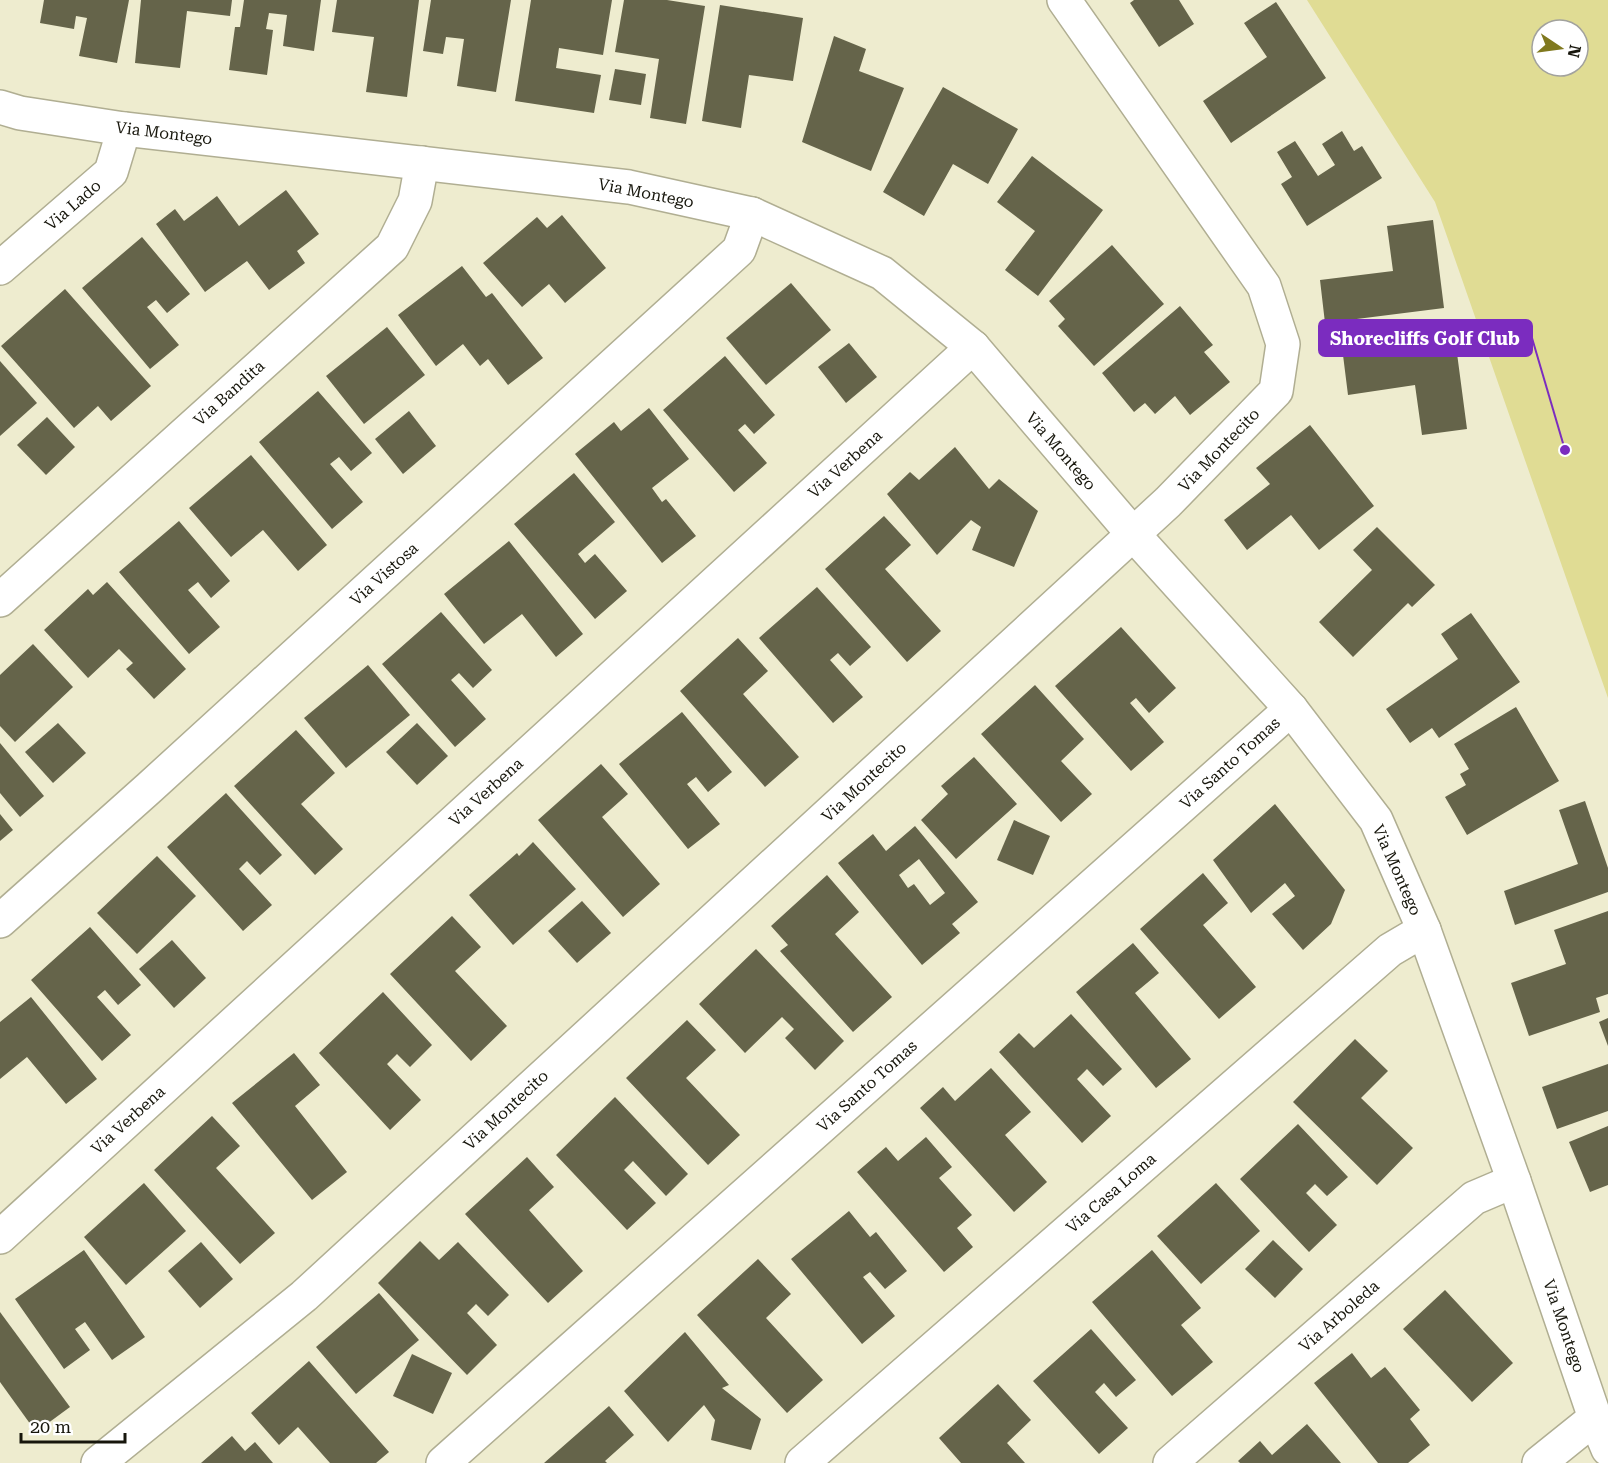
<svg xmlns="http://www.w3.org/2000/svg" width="1608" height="1463" font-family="'Roboto Serif',serif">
	<rect width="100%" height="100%" fill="#eeeccf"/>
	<path fill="#e0dc94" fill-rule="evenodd" d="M 1307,0 L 1608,0 L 1608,698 L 1435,202 ZM 1542,30 L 1578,30 L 1578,66 L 1542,66 Z"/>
	<g fill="#65644a" fill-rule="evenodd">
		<polygon points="44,0 129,0 117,63 79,56 87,18 76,16 74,29 40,23"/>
		<polygon points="141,0 232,0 230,16 187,11 180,68 135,63"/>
		<polygon points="244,0 321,0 314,51 283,46 287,15 269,13 266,29 273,30 267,75 229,70 235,27 240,27"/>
		<polygon points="337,0 419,0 407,97 366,92 374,37 332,32"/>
		<polygon points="431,0 511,0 496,92 457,86 464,39 446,37 443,54 423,51"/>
		<polygon points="531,0 612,0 603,55 559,48 556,68 601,75 594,113 515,101"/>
		<polygon points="624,0 667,0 705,6 686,124 650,118 659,59 615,52"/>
		<polygon points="1134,0 1179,0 1194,24 1159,47 1130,3"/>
		<polygon points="1276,2 1326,78 1231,143 1203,101 1267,57 1244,23"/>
		<polygon points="720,5 803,18 793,81 749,75 741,128 702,121"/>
		<polygon points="834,36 866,49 859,71 904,88 871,171 802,142"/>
		<polygon points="615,69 646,74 641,105 609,100"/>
		<polygon points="943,87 1018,129 988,184 953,164 924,216 883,192"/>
		<polygon points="1342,131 1354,151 1362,146 1382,178 1307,226 1281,184 1292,177 1277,152 1295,141 1318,176 1335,165 1322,144"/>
		<polygon points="1032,156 1103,210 1038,296 1005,270 1035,231 997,202"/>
		<polygon points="286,190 319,234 297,251 305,263 269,290 247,261 205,292 156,224 175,209 184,221 217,196 239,226"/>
		<polygon points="562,215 606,268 565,303 549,284 522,307 483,263 537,217 547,228"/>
		<polygon points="1433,220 1444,308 1325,323 1320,280 1393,271 1387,226"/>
		<polygon points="142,237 190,294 167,313 156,300 147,307 179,345 150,369 82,288"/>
		<polygon points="1112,245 1164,304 1094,366 1058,326 1065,319 1049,301"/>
		<polygon points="462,266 486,297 492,293 543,358 508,385 488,359 480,366 463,344 436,366 398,315"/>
		<polygon points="791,283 831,330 766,385 726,338"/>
		<polygon points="65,289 151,386 111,421 98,406 74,428 1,346"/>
		<polygon points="1180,306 1213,345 1204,352 1230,382 1190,415 1175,396 1155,414 1145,403 1134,412 1102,373"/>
		<polygon points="1453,323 1467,429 1422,435 1415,385 1348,395 1341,339"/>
		<polygon points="387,327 425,375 364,424 326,376"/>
		<polygon points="849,343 877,377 846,403 818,367"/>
		<polygon points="725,356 775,415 754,434 745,424 738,430 767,463 734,492 663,410"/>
		<polygon points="0,361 37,403 0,436"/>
		<polygon points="318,391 372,453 351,471 339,457 330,464 363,502 332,529 259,442"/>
		<polygon points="649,408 689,459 652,488 662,502 666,499 696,536 662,563 575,454 614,422 621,431"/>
		<polygon points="409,411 436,446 403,474 375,439"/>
		<polygon points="47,417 75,447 46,475 17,445"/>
		<polygon points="1310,425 1374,506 1319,550 1291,515 1247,550 1224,520 1270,484 1256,468"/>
		<polygon points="955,447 989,489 999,479 1038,511 1014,567 972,550 981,527 971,520 937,555 887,494 910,472 919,480"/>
		<polygon points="251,455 327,545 298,571 263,530 231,557 189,508"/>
		<polygon points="574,473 615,522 578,554 585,563 595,554 627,591 595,619 514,524"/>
		<polygon points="884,516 911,545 885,569 941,631 907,662 825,569"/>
		<polygon points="179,521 230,581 211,598 198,582 188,590 220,627 189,654 119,572"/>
		<polygon points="1377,527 1435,585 1412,607 1408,603 1353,657 1319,622 1372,570 1353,550"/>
		<polygon points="509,541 583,634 556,657 522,614 484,644 444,594"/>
		<polygon points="107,582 186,669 154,699 126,669 133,663 119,649 88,678 44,630 88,589 93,595"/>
		<polygon points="817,587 871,647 850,666 838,653 830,660 863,697 833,723 759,638"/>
		<polygon points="441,612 492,670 473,688 459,673 451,680 486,719 455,747 382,664"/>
		<polygon points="1471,613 1520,682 1439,738 1432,728 1410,743 1386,709 1458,659 1441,634"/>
		<polygon points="1121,627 1176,688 1149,713 1136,698 1130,703 1164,742 1131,771 1055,686"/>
		<polygon points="738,638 768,671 743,694 799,757 765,787 680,691"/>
		<polygon points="33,644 73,687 15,742 0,726 0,675"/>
		<polygon points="368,665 410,715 346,768 304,718"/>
		<polygon points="1035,685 1084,739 1061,761 1092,794 1061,822 981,734"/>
		<polygon points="1516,707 1559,781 1467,835 1445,797 1466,785 1460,774 1469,769 1454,744"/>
		<polygon points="682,712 732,772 708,792 696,777 687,784 720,824 688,849 619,764"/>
		<polygon points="58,723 86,753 53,783 25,752"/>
		<polygon points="417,723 448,756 417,785 386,752"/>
		<polygon points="296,730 335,773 301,804 343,849 315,875 234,786"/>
		<polygon points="0,743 44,796 20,817 0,793"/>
		<polygon points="974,757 1017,804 956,859 921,820 948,794 941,786"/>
		<polygon points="601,764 628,794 602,817 660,884 623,917 538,820"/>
		<polygon points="226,793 282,855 260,875 247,861 239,869 272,905 243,931 167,847"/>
		<polygon points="1585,801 1608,868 1608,892 1515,925 1504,891 1578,864 1559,810"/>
		<polygon points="1275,804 1345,890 1331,924 1303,950 1272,914 1295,896 1285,883 1251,913 1213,860"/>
		<polygon points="0,814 13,830 0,841"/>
		<polygon points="1014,820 1050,836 1033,875 997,860"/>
		<path d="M 915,826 L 978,902 L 952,924 L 960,933 L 922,965 L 838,863 L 873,834 L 886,851 ZM 919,859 L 945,893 L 930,905 L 914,884 L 908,888 L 899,875 Z"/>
		<polygon points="533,842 576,889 513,945 469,895 517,853 519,856"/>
		<polygon points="157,856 196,896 137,954 97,913"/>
		<polygon points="1203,873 1228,903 1203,925 1256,987 1219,1019 1140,929"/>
		<polygon points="827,875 859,912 835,934 892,997 853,1032 780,951 788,945 771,926"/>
		<polygon points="582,901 611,933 577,963 548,931"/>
		<polygon points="1608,911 1608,994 1596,998 1600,1012 1529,1036 1511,983 1566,964 1554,930"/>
		<polygon points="452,916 481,947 455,971 507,1026 471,1061 390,974"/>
		<polygon points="90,927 141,985 118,1005 105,990 97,997 131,1035 102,1061 31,980"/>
		<polygon points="172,940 206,978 174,1008 139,969"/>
		<polygon points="1133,943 1159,973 1135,993 1191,1059 1156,1088 1076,992"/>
		<polygon points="756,949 844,1041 815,1070 785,1038 794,1029 782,1017 745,1053 699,1004"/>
		<polygon points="383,992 432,1045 410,1067 397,1054 387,1064 421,1100 390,1130 319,1053"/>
		<polygon points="31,997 97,1079 66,1104 27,1057 0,1079 0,1022"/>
		<polygon points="1071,1014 1122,1069 1103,1086 1087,1069 1077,1079 1111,1116 1082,1143 999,1052 1019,1033 1034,1048"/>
		<polygon points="1608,1018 1608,1046 1599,1022"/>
		<polygon points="687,1020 716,1050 686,1078 740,1135 708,1165 626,1078"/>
		<polygon points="1355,1039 1388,1071 1361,1098 1413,1148 1377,1185 1293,1102"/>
		<polygon points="294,1053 320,1085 295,1106 347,1172 312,1200 232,1103"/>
		<polygon points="1608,1064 1608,1111 1557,1129 1542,1087"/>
		<polygon points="991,1068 1031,1112 1005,1135 1047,1182 1014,1212 920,1108 943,1087 955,1101"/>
		<polygon points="615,1097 688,1174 666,1196 633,1161 624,1170 656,1203 627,1230 556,1155"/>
		<polygon points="212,1116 240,1146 216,1168 275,1233 240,1264 154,1170"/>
		<polygon points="1298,1124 1348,1177 1327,1196 1315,1184 1306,1193 1337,1225 1309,1252 1240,1179"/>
		<polygon points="1608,1126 1608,1185 1590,1192 1569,1142"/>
		<polygon points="926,1137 952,1167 939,1178 972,1215 957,1228 973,1247 944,1272 857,1172 886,1147 898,1161"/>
		<polygon points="527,1157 554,1187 529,1210 583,1271 548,1303 465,1214"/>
		<polygon points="144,1183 186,1231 126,1285 84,1237"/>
		<polygon points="1216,1183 1260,1231 1201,1284 1157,1236"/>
		<polygon points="849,1211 870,1237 876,1232 907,1271 885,1289 870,1272 863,1277 895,1316 862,1344 791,1259"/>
		<polygon points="1273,1240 1303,1269 1275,1298 1245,1269"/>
		<polygon points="420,1241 439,1260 458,1242 509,1295 488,1316 476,1304 467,1313 497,1345 467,1375 378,1283"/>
		<polygon points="201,1242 233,1279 200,1308 168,1271"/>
		<polygon points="84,1250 145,1337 112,1360 85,1322 75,1329 90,1350 64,1369 15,1299"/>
		<polygon points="1152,1250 1201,1308 1181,1325 1213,1362 1172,1396 1092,1302"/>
		<polygon points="758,1259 791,1294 766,1318 823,1380 787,1413 697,1315"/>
		<polygon points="1445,1290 1513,1363 1472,1402 1403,1329"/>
		<polygon points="379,1293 419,1340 356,1394 316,1347"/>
		<polygon points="0,1312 70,1407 36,1432 0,1382"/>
		<polygon points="1091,1329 1136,1380 1116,1397 1104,1383 1095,1392 1128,1428 1099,1454 1033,1381"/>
		<polygon points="685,1332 729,1385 722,1388 761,1419 751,1450 711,1440 715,1420 704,1405 668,1442 624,1391"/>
		<polygon points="1352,1353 1371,1378 1385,1367 1420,1410 1410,1419 1430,1445 1408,1463 1378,1463 1314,1383"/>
		<polygon points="412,1354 452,1373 433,1414 393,1396"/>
		<polygon points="309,1361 389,1452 376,1463 330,1463 298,1427 279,1445 251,1413"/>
		<polygon points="998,1384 1031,1420 1007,1443 1025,1463 961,1463 939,1438"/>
		<polygon points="609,1406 634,1435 605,1461 607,1463 544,1463"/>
		<polygon points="1307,1424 1341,1463 1240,1463 1238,1461 1260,1441 1272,1455"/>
		<polygon points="232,1436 245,1451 255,1442 273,1463 201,1463"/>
	</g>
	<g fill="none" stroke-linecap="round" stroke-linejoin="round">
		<g stroke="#b0ae92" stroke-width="36">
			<g id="minor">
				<polyline points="0,268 111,172 124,129"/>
				<polyline points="0,600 392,247 415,201 422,163"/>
				<polyline points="0,921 149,788 739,250 752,214"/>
				<polyline points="0,1237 973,347"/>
				<polyline points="98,1463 304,1296 1168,502 1276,391 1283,344 1264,286 1064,0"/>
				<polyline points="443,1463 1291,709"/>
				<polyline points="802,1463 1390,950 1424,930"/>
				<polyline points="1170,1463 1474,1198 1514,1181"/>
				<polyline points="1539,1463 1595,1418"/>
			</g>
		</g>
		<g stroke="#b0ae92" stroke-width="36">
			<polyline id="tertiary" points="0,107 20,113 124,129 629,187 752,214 882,273 973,347 1133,534 1291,709 1376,820 1424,930 1514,1181 1595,1418 1608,1449"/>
		</g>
		<use href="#minor" stroke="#fff" stroke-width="33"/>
		<use href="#tertiary" stroke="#fff" stroke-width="33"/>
	</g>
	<g text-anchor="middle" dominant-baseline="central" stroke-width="5" stroke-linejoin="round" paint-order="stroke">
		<g font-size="16" fill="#17160c" stroke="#fff">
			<text transform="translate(164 133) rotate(7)">Via Montego</text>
			<text transform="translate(646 193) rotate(11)">Via Montego</text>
			<text transform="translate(73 205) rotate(-41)">Via Lado</text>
			<text transform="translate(229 393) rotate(-42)">Via Bandita</text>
			<text transform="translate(1219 450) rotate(-46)">Via Montecito</text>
			<text transform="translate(1061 451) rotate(49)">Via Montego</text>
			<text transform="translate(845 464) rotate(-42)">Via Verbena</text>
			<text transform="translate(384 574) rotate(-42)">Via Vistosa</text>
			<text transform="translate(1230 763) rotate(-42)">Via Santo Tomas</text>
			<text transform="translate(864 782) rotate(-43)">Via Montecito</text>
			<text transform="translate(486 792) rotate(-42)">Via Verbena</text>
			<text transform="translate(1397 870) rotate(66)">Via Montego</text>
			<text transform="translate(867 1086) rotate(-42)">Via Santo Tomas</text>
			<text transform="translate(506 1110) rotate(-43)">Via Montecito</text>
			<text transform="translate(128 1120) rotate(-42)">Via Verbena</text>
			<text transform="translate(1111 1193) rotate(-41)">Via Casa Loma</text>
			<text transform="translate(1339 1316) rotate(-41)">Via Arboleda</text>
			<text transform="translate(1564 1326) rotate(71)">Via Montego</text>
		</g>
	</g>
	<path fill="none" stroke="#7b2cbf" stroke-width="2" d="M1565 450L1532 338"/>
	<circle fill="#7b2cbf" stroke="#fff" stroke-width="2" cx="1565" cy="450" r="6"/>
	<rect fill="#7b2cbf" stroke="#7b2cbf" stroke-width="2" x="1319" y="320" width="213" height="36" rx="6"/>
	<g font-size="18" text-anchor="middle" font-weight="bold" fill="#fff">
		<text x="1425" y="345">Shorecliffs Golf Club</text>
	</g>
	<g transform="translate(1560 48) rotate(103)"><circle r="28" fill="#ffffff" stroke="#a2a29e" stroke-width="1.5"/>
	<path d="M0-4.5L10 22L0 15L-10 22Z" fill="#80791f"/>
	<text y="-9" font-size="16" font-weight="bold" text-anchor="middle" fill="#17160c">N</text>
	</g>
	<path d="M21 1433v9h104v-9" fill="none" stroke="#17160c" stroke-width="3"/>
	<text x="30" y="1433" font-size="18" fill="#17160c" stroke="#ffffff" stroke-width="4.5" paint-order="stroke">20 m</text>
</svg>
